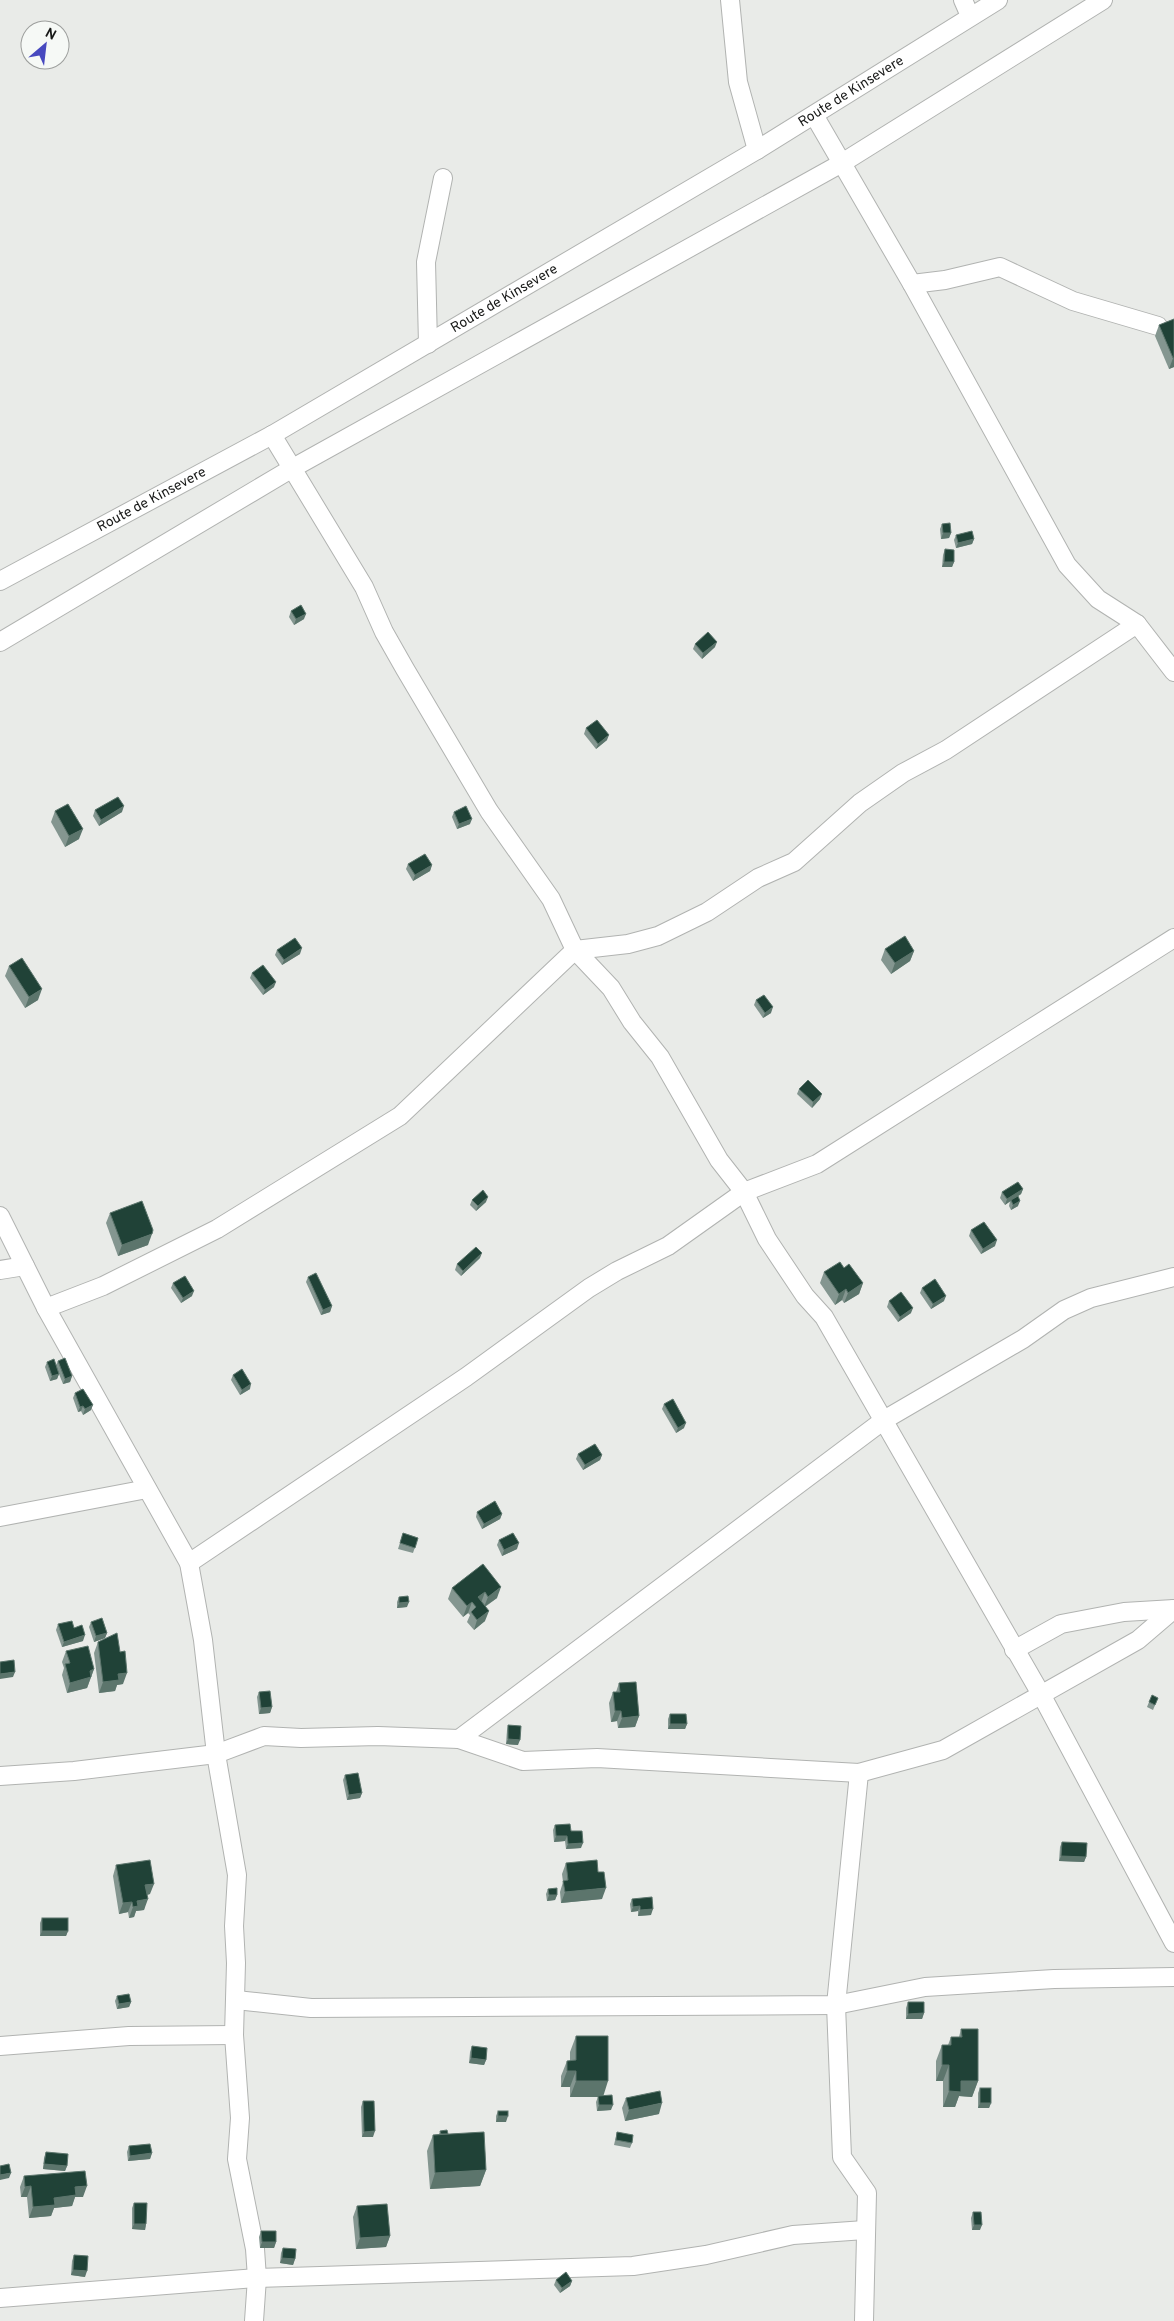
<svg xmlns="http://www.w3.org/2000/svg" width="1174" height="2321" font-family="Overpass,sans-serif">
	<rect width="100%" height="100%" fill="#e9ebe8"/>
	<g fill="none" stroke-linecap="round" stroke-linejoin="round">
		<g stroke="#b1b3b1" stroke-width="20">
			<g id="street">
				<polyline points="730,0 738,82 757,150"/>
				<polyline points="963,0 970,16"/>
				<polyline points="814,115 912,284 1067,565 1098,599 1137,624 1174,672"/>
				<polyline points="912,284 945,280 1000,267 1073,301 1158,326"/>
				<polyline points="428,344 426,262 443,178"/>
				<polyline points="272,435 364,587 384,632 405,669 489,811 551,899 575,950 611,988 632,1022 660,1057 719,1160 744,1192 767,1239 805,1296 824,1317 1042,1696 1174,1943"/>
				<path id="s1" d="M 0,581 L 272,435 L 757,150 L 998,0"/>
				<polyline points="0,642 291,469 842,163 1103,0"/>
				<polyline points="0,1216 46,1308 189,1563 203,1640 216,1754 237,1875 234,1926 236,1963 234,2035 240,2118 237,2159 255,2249 257,2278 254,2321"/>
				<polyline points="0,1270 25,1266"/>
				<polyline points="46,1308 103,1286 217,1229 400,1116 575,950 628,944 658,936 707,912 758,878 794,862 860,803 903,773 946,750 1137,624"/>
				<polyline points="0,1517 147,1489"/>
				<polyline points="189,1563 466,1377 589,1288 617,1271 668,1246 744,1192 817,1164 1174,938"/>
				<polyline points="1014,1650 1061,1624 1124,1612 1174,1609"/>
				<polyline points="459,1739 884,1420 1023,1339 1064,1310 1091,1298 1174,1277"/>
				<polyline points="859,1773 836,2005 842,2157 867,2193 864,2321"/>
				<polyline points="0,1776 74,1771 216,1754 264,1736 301,1738 378,1736 459,1739 523,1761 597,1758 859,1773 943,1750 1138,1640 1174,1609"/>
				<polyline points="236,2000 311,2008 836,2005 925,1987 1054,1979 1174,1977"/>
				<polyline points="0,2046 129,2036 234,2035"/>
				<polyline points="0,2298 257,2278 633,2266 706,2255 793,2235 865,2230"/>
			</g>
		</g>
		<use href="#street" stroke="#fff" stroke-width="18"/>
	</g>
	<g fill="#849690">
		<polygon points="1174,319 1174,367 1169,369 1155,336 1159,325"/>
		<polygon points="942,524 951,533 949,538 941,539 940,529"/>
		<polygon points="956,535 974,539 972,544 956,548 954,540"/>
		<polygon points="945,549 954,562 952,567 942,567 943,555"/>
		<polygon points="291,611 304,619 294,625 289,617"/>
		<polygon points="695,644 715,647 702,659 693,649"/>
		<polygon points="586,728 607,740 596,749 584,734"/>
		<polygon points="95,810 122,812 99,826 93,816"/>
		<polygon points="55,811 79,839 65,847 51,822"/>
		<polygon points="454,812 470,824 457,829 452,817"/>
		<polygon points="408,864 432,865 430,871 413,881 406,869"/>
		<polygon points="885,949 914,951 910,961 891,974 881,960"/>
		<polygon points="277,950 300,954 282,965 275,955"/>
		<polygon points="9,966 38,1000 25,1008 5,976"/>
		<polygon points="252,973 274,987 263,995 250,978"/>
		<polygon points="756,1000 771,1013 763,1018 754,1005"/>
		<polygon points="799,1089 820,1099 812,1108 797,1094"/>
		<polygon points="1023,1189 1021,1194 1018,1196 1018,1206 1011,1210 1009,1206 1010,1201 1005,1205 1000,1198 1002,1192"/>
		<polygon points="472,1200 486,1202 476,1211 470,1205"/>
		<polygon points="110,1213 148,1245 118,1256 106,1223"/>
		<polygon points="971,1230 995,1246 981,1254 969,1236"/>
		<polygon points="480,1258 461,1276 455,1270 457,1264"/>
		<polygon points="844,1268 863,1283 859,1294 844,1303 842,1300 835,1305 820,1283 824,1272"/>
		<polygon points="308,1277 332,1306 330,1312 321,1315 306,1282"/>
		<polygon points="173,1283 192,1296 181,1303 171,1288"/>
		<polygon points="922,1288 944,1301 931,1309 920,1293"/>
		<polygon points="889,1301 911,1313 898,1322 887,1307"/>
		<polygon points="58,1361 72,1376 70,1382 63,1384 59,1374 57,1379 50,1381 45,1367 47,1362 56,1365"/>
		<polygon points="233,1375 250,1389 240,1395 231,1380"/>
		<polygon points="75,1393 91,1410 83,1415 81,1411 78,1412 73,1398"/>
		<polygon points="664,1404 684,1428 676,1433 662,1409"/>
		<polygon points="578,1454 602,1455 600,1460 583,1470 576,1459"/>
		<polygon points="477,1512 502,1514 500,1519 482,1529 476,1517"/>
		<polygon points="403,1533 418,1538 413,1553 398,1549"/>
		<polygon points="499,1540 517,1549 502,1556 497,1545"/>
		<polygon points="483,1564 497,1598 485,1607 485,1621 474,1630 467,1622 470,1615 468,1613 463,1617 448,1599 452,1588"/>
		<polygon points="399,1597 407,1607 397,1608 397,1602"/>
		<polygon points="91,1622 107,1633 105,1638 94,1642 89,1627"/>
		<polygon points="58,1624 74,1628 83,1641 62,1647 56,1630"/>
		<polygon points="98,1642 120,1652 123,1684 117,1685 115,1691 99,1693 94,1653"/>
		<polygon points="66,1651 94,1669 87,1688 67,1693 62,1675 64,1668 62,1662"/>
		<polygon points="619,1683 639,1716 635,1727 618,1728 617,1721 611,1722 609,1703 613,1692 616,1692"/>
		<polygon points="259,1692 272,1707 270,1713 259,1714 257,1697"/>
		<polygon points="1158,1698 1153,1710 1147,1707 1149,1702"/>
		<polygon points="670,1714 687,1724 685,1729 668,1729 668,1719"/>
		<polygon points="508,1725 518,1745 506,1744 507,1730"/>
		<polygon points="345,1775 362,1793 360,1798 347,1800 343,1780"/>
		<polygon points="555,1825 571,1831 581,1848 566,1849 565,1841 554,1842 553,1830"/>
		<polygon points="1062,1842 1086,1857 1084,1862 1059,1861 1060,1847"/>
		<polygon points="566,1863 602,1899 561,1903 560,1892 563,1882 562,1874"/>
		<polygon points="116,1865 150,1894 147,1895 144,1910 136,1911 134,1917 129,1918 128,1912 119,1914 113,1876"/>
		<polygon points="548,1889 557,1895 555,1900 547,1901 546,1894"/>
		<polygon points="632,1899 651,1915 638,1916 638,1911 631,1912 630,1904"/>
		<polygon points="42,1918 68,1931 66,1936 40,1936 40,1923"/>
		<polygon points="117,1996 131,2002 129,2007 117,2009 115,2001"/>
		<polygon points="908,2002 924,2013 922,2019 906,2019 906,2008"/>
		<polygon points="961,2029 978,2081 972,2097 959,2096 955,2107 943,2107 943,2081 936,2081 936,2061 942,2045 948,2045 951,2037 959,2037"/>
		<polygon points="576,2036 603,2096 611,2110 597,2111 596,2102 598,2097 570,2097 570,2087 561,2087 561,2076 567,2061 570,2061 570,2052"/>
		<polygon points="472,2046 486,2060 484,2065 469,2063 470,2052"/>
		<polygon points="980,2088 991,2103 989,2108 978,2108 978,2093"/>
		<polygon points="626,2098 659,2114 625,2121 622,2108"/>
		<polygon points="363,2101 373,2137 362,2137 361,2107"/>
		<polygon points="498,2111 506,2122 496,2122 496,2116"/>
		<polygon points="440,2131 448,2134 486,2170 480,2186 430,2189 427,2151 433,2135 439,2134"/>
		<polygon points="617,2132 632,2143 630,2148 614,2145"/>
		<polygon points="129,2146 152,2153 150,2159 128,2161 127,2152"/>
		<polygon points="46,2152 67,2166 65,2171 43,2169 44,2158"/>
		<polygon points="24,2176 83,2197 75,2197 72,2206 54,2208 51,2216 29,2218 27,2197 21,2197 20,2187"/>
		<polygon points="134,2203 146,2224 145,2230 132,2229 132,2208"/>
		<polygon points="357,2206 390,2236 386,2247 356,2249 353,2217"/>
		<polygon points="973,2212 980,2230 972,2230 971,2218"/>
		<polygon points="261,2231 276,2242 274,2248 260,2248 259,2237"/>
		<polygon points="283,2248 295,2259 293,2265 280,2263 281,2253"/>
		<polygon points="74,2255 85,2277 71,2275 72,2261"/>
		<polygon points="556,2280 572,2281 570,2286 560,2293 554,2285"/>
	</g>
	<g fill="#5c756c">
		<polygon points="1173,358 1174,358 1174,367 1169,369"/>
		<polygon points="943,533 951,533 949,538 941,539"/>
		<polygon points="974,539 972,544 956,548 958,543"/>
		<polygon points="944,562 954,562 952,567 942,567"/>
		<polygon points="306,614 304,619 294,625 296,619"/>
		<polygon points="717,642 715,647 702,659 703,653"/>
		<polygon points="609,735 607,740 596,749 598,744"/>
		<polygon points="124,806 122,812 99,826 101,820"/>
		<polygon points="472,819 470,824 457,829 459,824"/>
		<polygon points="83,829 79,839 65,847 69,836"/>
		<polygon points="432,865 430,871 413,881 415,875"/>
		<polygon points="302,948 300,954 282,965 284,960"/>
		<polygon points="914,951 910,961 891,974 895,963"/>
		<polygon points="276,982 274,987 263,995 265,990"/>
		<polygon points="42,989 38,1000 25,1008 29,997"/>
		<polygon points="773,1007 771,1013 763,1018 765,1013"/>
		<polygon points="822,1094 820,1099 812,1108 813,1102"/>
		<polygon points="1023,1189 1021,1194 1005,1205 1007,1199"/>
		<polygon points="488,1197 486,1202 476,1211 478,1206"/>
		<polygon points="1020,1201 1018,1206 1011,1210 1013,1205"/>
		<polygon points="152,1234 148,1245 118,1256 122,1245"/>
		<polygon points="997,1240 995,1246 981,1254 983,1249"/>
		<polygon points="482,1253 480,1258 461,1276 463,1271"/>
		<polygon points="863,1283 859,1294 844,1303 848,1293"/>
		<polygon points="846,1289 842,1300 835,1305 839,1294"/>
		<polygon points="194,1291 192,1296 181,1303 183,1298"/>
		<polygon points="946,1296 944,1301 931,1309 933,1304"/>
		<polygon points="332,1306 330,1312 321,1315 323,1310"/>
		<polygon points="913,1308 911,1313 898,1322 900,1317"/>
		<polygon points="59,1374 57,1379 50,1381 52,1376"/>
		<polygon points="72,1376 70,1382 63,1384 65,1379"/>
		<polygon points="251,1384 250,1389 240,1395 242,1390"/>
		<polygon points="93,1405 91,1410 83,1415 85,1409"/>
		<polygon points="83,1406 81,1411 78,1412 80,1407"/>
		<polygon points="686,1423 684,1428 676,1433 678,1428"/>
		<polygon points="602,1455 600,1460 583,1470 585,1465"/>
		<polygon points="502,1514 500,1519 482,1529 484,1524"/>
		<polygon points="519,1543 517,1549 502,1556 504,1550"/>
		<polygon points="501,1587 497,1598 484,1607 488,1597"/>
		<polygon points="485,1592 481,1603 478,1597"/>
		<polygon points="409,1602 407,1607 397,1608 399,1603"/>
		<polygon points="472,1602 468,1613 463,1617 467,1606"/>
		<polygon points="489,1611 485,1621 474,1630 477,1620"/>
		<polygon points="107,1633 105,1638 94,1642 96,1636"/>
		<polygon points="85,1635 83,1641 62,1647 64,1642"/>
		<polygon points="94,1669 87,1688 67,1693 70,1683 90,1671"/>
		<polygon points="15,1672 13,1677 0,1679 0,1674"/>
		<polygon points="127,1673 123,1684 117,1685 115,1691 99,1693 103,1682 118,1674"/>
		<polygon points="272,1707 270,1713 259,1714 261,1708"/>
		<polygon points="615,1711 621,1711 617,1721 611,1722"/>
		<polygon points="639,1716 635,1727 618,1728 622,1718"/>
		<polygon points="670,1724 687,1724 685,1729 668,1729"/>
		<polygon points="508,1739 520,1740 518,1745 506,1744"/>
		<polygon points="362,1793 360,1798 347,1800 349,1795"/>
		<polygon points="556,1836 567,1836 565,1841 554,1842"/>
		<polygon points="583,1843 581,1848 566,1849 568,1844"/>
		<polygon points="1061,1856 1086,1857 1084,1862 1059,1861"/>
		<polygon points="154,1884 150,1894 142,1896 145,1885"/>
		<polygon points="606,1888 602,1899 561,1903 565,1892"/>
		<polygon points="549,1895 557,1895 555,1900 547,1901"/>
		<polygon points="148,1899 144,1910 136,1911 134,1917 129,1918 133,1907 137,1901"/>
		<polygon points="132,1902 128,1912 119,1914 123,1903"/>
		<polygon points="640,1906 638,1911 631,1912 633,1907"/>
		<polygon points="653,1909 651,1915 638,1916 640,1910"/>
		<polygon points="42,1931 68,1931 66,1936 40,1936"/>
		<polygon points="131,2002 129,2007 117,2009 119,2004"/>
		<polygon points="924,2013 922,2019 906,2019 908,2014"/>
		<polygon points="471,2058 486,2060 484,2065 469,2063"/>
		<polygon points="942,2065 949,2065 943,2081 936,2081"/>
		<polygon points="567,2071 576,2071 570,2087 561,2087"/>
		<polygon points="576,2081 608,2081 603,2097 570,2097"/>
		<polygon points="961,2081 978,2081 972,2097 959,2096 955,2107 943,2107 949,2091"/>
		<polygon points="662,2103 659,2114 625,2121 629,2110"/>
		<polygon points="980,2103 991,2103 989,2108 978,2108"/>
		<polygon points="599,2105 613,2105 611,2110 597,2111"/>
		<polygon points="498,2116 508,2116 506,2122 496,2122"/>
		<polygon points="375,2131 373,2137 362,2137 364,2132"/>
		<polygon points="152,2153 150,2159 128,2161 130,2156"/>
		<polygon points="44,2164 67,2166 65,2171 43,2169"/>
		<polygon points="486,2170 480,2186 430,2189 435,2173"/>
		<polygon points="11,2173 9,2178 0,2180 0,2175"/>
		<polygon points="31,2186 27,2197 21,2197 25,2187"/>
		<polygon points="87,2186 83,2197 75,2197 72,2206 54,2208 51,2216 29,2218 33,2207 75,2187"/>
		<polygon points="134,2224 146,2224 145,2230 132,2229"/>
		<polygon points="974,2225 982,2225 980,2230 972,2230"/>
		<polygon points="390,2236 386,2247 356,2249 360,2238"/>
		<polygon points="262,2242 276,2242 274,2248 260,2248"/>
		<polygon points="282,2258 295,2259 293,2265 280,2263"/>
		<polygon points="73,2270 87,2271 85,2277 71,2275"/>
		<polygon points="572,2281 570,2286 560,2293 562,2288"/>
	</g>
	<g fill="#204237" stroke="#5c756c">
		<polygon points="1174,319 1174,358 1173,358 1159,325"/>
		<polygon points="950,523 951,533 943,533 942,524"/>
		<polygon points="972,531 974,539 958,543 956,535"/>
		<polygon points="945,549 954,550 954,562 944,562"/>
		<polygon points="301,605 306,614 296,619 291,611"/>
		<polygon points="708,632 717,642 703,653 695,644"/>
		<polygon points="597,720 609,735 598,744 586,728"/>
		<polygon points="118,797 124,806 101,820 95,810"/>
		<polygon points="68,804 83,829 69,836 55,811"/>
		<polygon points="466,806 472,819 459,824 454,812"/>
		<polygon points="425,854 432,865 415,875 408,864"/>
		<polygon points="905,936 914,951 895,963 885,949"/>
		<polygon points="295,938 302,948 284,960 277,950"/>
		<polygon points="22,958 42,989 29,997 9,966"/>
		<polygon points="263,965 276,982 265,990 252,973"/>
		<polygon points="764,995 773,1007 765,1013 756,1000"/>
		<polygon points="808,1080 822,1094 813,1102 799,1089"/>
		<polygon points="1018,1182 1023,1189 1007,1199 1002,1192"/>
		<polygon points="483,1190 488,1197 478,1206 472,1200"/>
		<polygon points="1018,1196 1020,1201 1013,1205 1011,1200"/>
		<polygon points="142,1201 153,1230 152,1234 122,1245 110,1213"/>
		<polygon points="984,1222 997,1240 983,1249 971,1230"/>
		<polygon points="476,1247 482,1253 463,1271 457,1264"/>
		<polygon points="840,1262 844,1268 849,1264 863,1283 848,1293 846,1289 839,1294 824,1272"/>
		<polygon points="316,1273 332,1306 323,1310 308,1277"/>
		<polygon points="185,1276 194,1291 183,1298 173,1283"/>
		<polygon points="935,1279 946,1296 933,1304 922,1288"/>
		<polygon points="901,1292 913,1308 900,1317 889,1301"/>
		<polygon points="65,1358 72,1376 65,1379 58,1361"/>
		<polygon points="54,1359 59,1374 52,1376 47,1362"/>
		<polygon points="242,1369 251,1384 242,1390 233,1375"/>
		<polygon points="83,1389 93,1405 85,1409 83,1406 80,1407 75,1393"/>
		<polygon points="673,1399 686,1423 678,1428 664,1404"/>
		<polygon points="595,1444 602,1455 585,1465 578,1454"/>
		<polygon points="495,1501 502,1514 484,1524 477,1512"/>
		<polygon points="403,1533 418,1538 415,1548 400,1543"/>
		<polygon points="513,1533 519,1543 504,1550 499,1540"/>
		<polygon points="483,1564 501,1587 488,1597 485,1592 478,1597 489,1611 477,1620 471,1612 476,1607 472,1602 467,1606 452,1588"/>
		<polygon points="408,1596 409,1602 399,1603 399,1597"/>
		<polygon points="102,1618 107,1633 96,1636 91,1622"/>
		<polygon points="72,1621 74,1628 82,1625 85,1635 64,1642 58,1624"/>
		<polygon points="117,1633 120,1652 125,1651 127,1673 118,1674 119,1680 103,1682 98,1642"/>
		<polygon points="88,1646 94,1669 90,1671 91,1677 70,1683 65,1664 70,1663 66,1651"/>
		<polygon points="14,1660 15,1672 0,1674 0,1662"/>
		<polygon points="636,1682 639,1716 622,1718 621,1711 615,1711 613,1692 620,1692 619,1683"/>
		<polygon points="270,1691 272,1707 261,1708 259,1692"/>
		<polygon points="1152,1695 1158,1698 1155,1705 1149,1702"/>
		<polygon points="670,1714 686,1714 687,1724 670,1724"/>
		<polygon points="508,1725 521,1726 520,1740 508,1739"/>
		<polygon points="358,1773 362,1793 349,1795 345,1775"/>
		<polygon points="570,1824 571,1831 582,1831 583,1843 568,1844 567,1836 556,1836 555,1825"/>
		<polygon points="1062,1842 1087,1843 1086,1857 1061,1856"/>
		<polygon points="150,1860 154,1884 145,1885 148,1899 137,1901 138,1906 133,1907 132,1902 123,1903 116,1865"/>
		<polygon points="597,1860 598,1872 604,1872 606,1888 565,1892 563,1881 568,1880 566,1863"/>
		<polygon points="557,1888 557,1895 549,1895 548,1889"/>
		<polygon points="652,1897 653,1909 640,1910 640,1906 633,1907 632,1899"/>
		<rect x="42" y="1918" width="26" height="13"/>
		<polygon points="129,1994 131,2002 119,2004 117,1996"/>
		<polygon points="908,2002 924,2002 924,2013 908,2014"/>
		<polygon points="961,2029 978,2029 978,2081 961,2081 961,2092 949,2091 949,2065 942,2065 942,2045 951,2045 951,2037 962,2037"/>
		<polygon points="576,2036 608,2036 608,2081 576,2081 576,2071 567,2071 567,2061 576,2060"/>
		<polygon points="472,2046 487,2048 486,2060 471,2058"/>
		<rect x="980" y="2088" width="11" height="15"/>
		<polygon points="660,2091 662,2103 629,2110 626,2098"/>
		<polygon points="612,2095 613,2105 599,2105 598,2096"/>
		<polygon points="363,2101 374,2101 375,2131 364,2132"/>
		<rect x="498" y="2111" width="10" height="5"/>
		<polygon points="447,2130 448,2134 441,2134 440,2131"/>
		<polygon points="484,2132 486,2170 435,2173 433,2135"/>
		<polygon points="617,2132 633,2135 632,2143 616,2140"/>
		<polygon points="150,2144 152,2153 130,2156 129,2146"/>
		<polygon points="46,2152 68,2154 67,2166 44,2164"/>
		<polygon points="9,2164 11,2173 0,2175 0,2166"/>
		<polygon points="85,2171 87,2186 75,2187 76,2195 54,2198 55,2205 33,2207 31,2186 25,2187 24,2176"/>
		<polygon points="134,2203 147,2203 146,2224 134,2224"/>
		<polygon points="387,2204 390,2236 360,2238 357,2206"/>
		<polygon points="973,2212 981,2212 982,2225 974,2225"/>
		<polygon points="261,2231 276,2231 276,2242 262,2242"/>
		<polygon points="283,2248 296,2249 295,2259 282,2258"/>
		<polygon points="74,2255 88,2256 87,2271 73,2270"/>
		<polygon points="566,2272 572,2281 562,2288 556,2280"/>
	</g>
	<g text-anchor="middle" dominant-baseline="central" stroke-width="5" stroke-linejoin="round" paint-order="stroke">
		<g font-size="14" fill="#171817" stroke="#f6f9f6">
			<text stroke="none"><textPath href="#s1" startOffset="982">Route de Kinsevere</textPath></text>
			<text stroke="none"><textPath href="#s1" startOffset="578">Route de Kinsevere</textPath></text>
			<text stroke="none"><textPath href="#s1" startOffset="172">Route de Kinsevere</textPath></text>
		</g>
	</g>
	<g transform="translate(45 45) rotate(28)"><circle r="24" fill="#f6f9f6" stroke="#9d9f9d"/>
	<path d="M0-4L9 19L0 12L-9 19Z" fill="#4749bf"/>
	<text y="-8" font-size="14" font-weight="bold" text-anchor="middle" fill="#171817">N</text>
	</g>
</svg>
